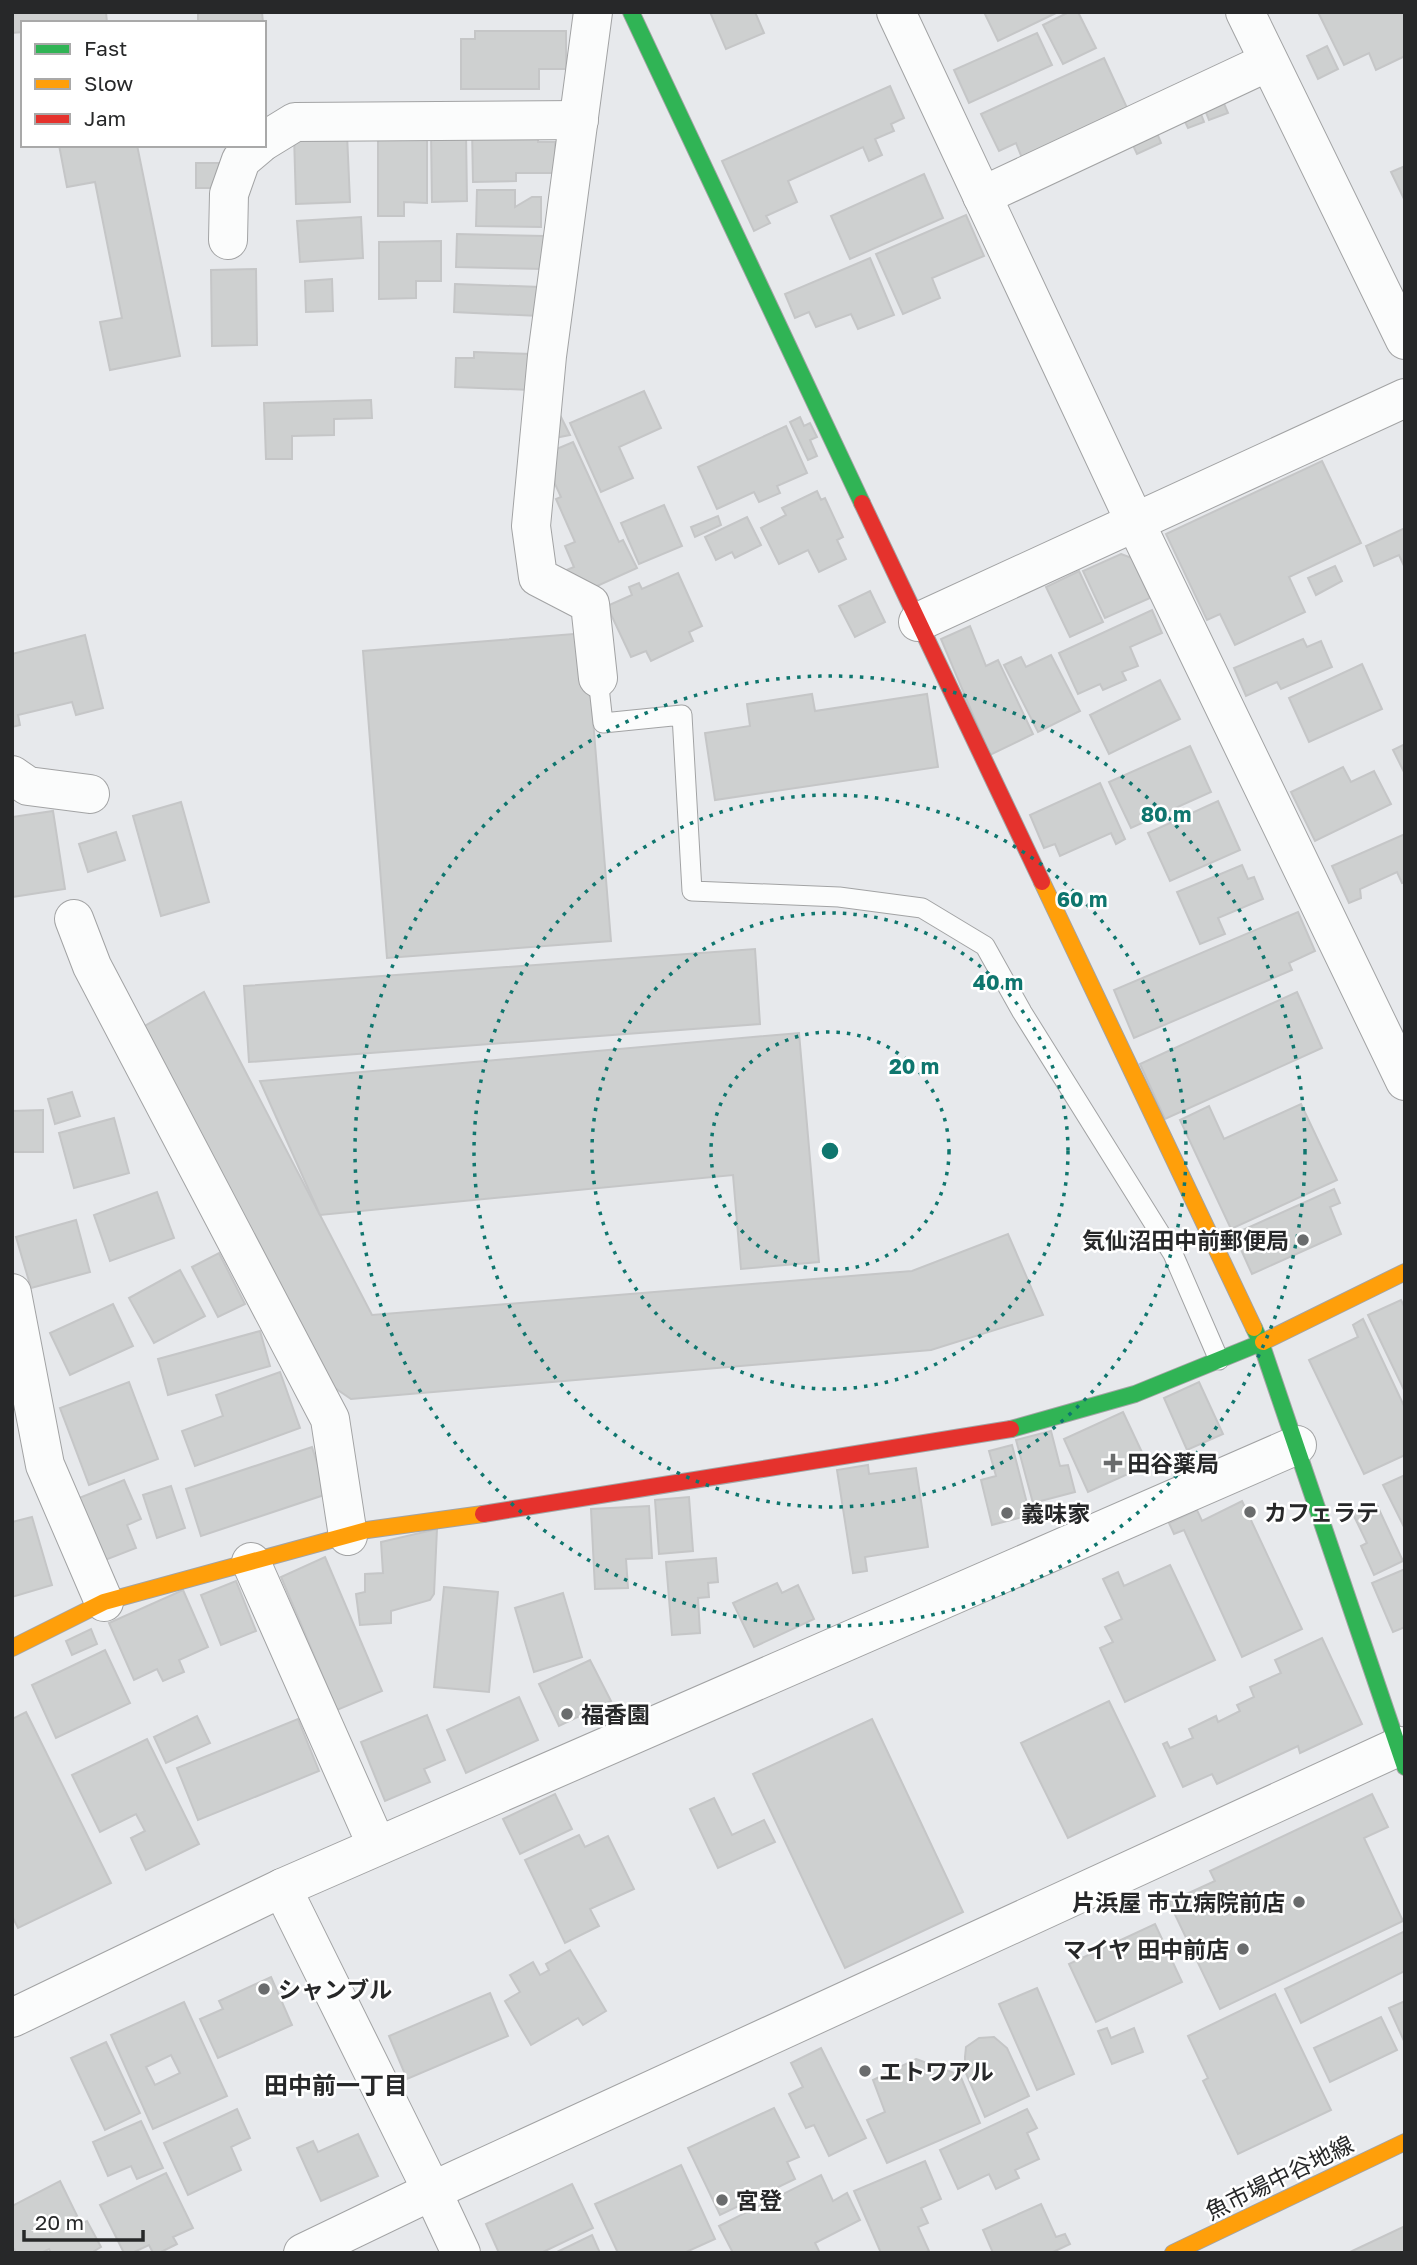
<svg xmlns="http://www.w3.org/2000/svg" width="1417" height="2265" font-family="'Golos Text','Noto Sans JP',sans-serif">
	<rect width="100%" height="100%" fill="#e7e9ec"/>
	<g fill="#ced0d0" stroke="#c5c6c7" stroke-width="2" fill-rule="evenodd">
		<polygon points="12,12 106,12 107,23 23,23 23,32 12,33"/>
		<polygon points="198,12 262,12 263,23 198,23"/>
		<polygon points="710,12 755,12 764,33 726,49"/>
		<polygon points="984,12 1058,12 998,41"/>
		<polygon points="1069,12 1078,12 1096,48 1063,64 1043,25"/>
		<polygon points="1318,12 1405,12 1405,56 1376,70 1369,53 1344,65"/>
		<polygon points="475,31 566,31 566,69 539,69 539,89 461,89 461,39 475,39"/>
		<polygon points="1037,33 1052,65 969,103 954,70"/>
		<polygon points="1327,46 1338,69 1318,79 1307,56"/>
		<polygon points="1104,58 1128,110 1022,158 1016,143 999,151 981,114"/>
		<polygon points="890,86 904,118 891,124 894,131 875,139 882,155 869,161 863,147 788,181 797,202 766,216 770,223 754,231 722,161"/>
		<polygon points="1222,99 1228,113 1209,120 1203,105"/>
		<polygon points="1198,106 1204,122 1188,128 1181,113"/>
		<polygon points="472,128 538,128 538,142 555,142 555,173 516,173 516,181 473,182"/>
		<polygon points="1155,128 1161,143 1137,154 1130,139"/>
		<polygon points="431,132 466,132 467,201 432,202"/>
		<polygon points="347,134 350,202 296,204 294,135"/>
		<polygon points="378,135 427,136 427,203 404,202 404,216 378,216"/>
		<polygon points="59,145 137,145 180,356 110,370 100,322 122,318 95,182 67,187"/>
		<rect x="196" y="163" width="23" height="25"/>
		<polygon points="1405,166 1405,201 1391,172"/>
		<polygon points="924,174 943,218 850,259 831,216"/>
		<polygon points="477,190 515,190 515,207 532,197 541,197 541,227 476,226"/>
		<polygon points="966,215 984,256 932,278 940,298 903,314 876,254"/>
		<polygon points="361,217 363,258 300,262 297,221"/>
		<polygon points="457,234 544,236 544,269 456,267"/>
		<polygon points="441,241 441,281 416,281 416,298 379,299 379,242"/>
		<polygon points="870,258 894,315 858,329 851,314 816,327 809,312 795,318 785,294"/>
		<polygon points="256,269 257,345 212,346 211,270"/>
		<polygon points="332,279 333,311 306,312 305,281"/>
		<polygon points="455,284 540,287 539,316 454,312"/>
		<polygon points="474,352 532,354 530,390 455,387 456,358 474,358"/>
		<polygon points="644,391 661,428 619,447 633,478 601,492 570,423"/>
		<polygon points="371,400 372,418 334,419 334,435 292,436 292,459 266,459 264,403"/>
		<polygon points="555,405 570,435 555,438"/>
		<polygon points="800,417 804,426 810,423 817,437 810,440 817,456 808,460 790,422"/>
		<polygon points="786,426 807,473 777,486 780,493 759,502 754,492 717,509 698,467"/>
		<polygon points="573,442 619,542 623,540 637,568 575,596 564,571 574,567 565,546 575,542 556,499 561,497 555,484 552,451"/>
		<polygon points="1322,461 1361,543 1289,577 1305,612 1235,645 1220,614 1207,620 1166,534"/>
		<polygon points="817,491 821,500 825,498 843,537 837,540 846,559 819,572 808,550 779,564 761,528 786,515 782,508"/>
		<polygon points="664,505 682,546 639,564 621,523"/>
		<polygon points="718,516 721,525 695,537 691,527"/>
		<polygon points="747,517 761,545 735,558 732,552 716,560 705,537"/>
		<polygon points="1405,528 1405,568 1399,555 1374,566 1366,546"/>
		<polygon points="1121,554 1132,558 1150,598 1105,618 1083,571"/>
		<polygon points="1335,566 1342,581 1316,595 1308,578"/>
		<polygon points="1079,571 1103,622 1070,637 1046,587"/>
		<polygon points="678,573 702,626 689,632 693,641 651,661 646,651 631,657 607,606 632,595 629,587 639,583 642,589"/>
		<polygon points="870,591 885,622 855,637 839,606"/>
		<polygon points="1152,610 1162,633 1130,647 1138,666 1122,672 1126,680 1103,690 1100,684 1078,694 1059,653"/>
		<polygon points="970,626 986,666 998,660 1033,734 990,755 941,639"/>
		<polygon points="586,633 611,941 387,958 363,651"/>
		<polygon points="85,635 103,708 76,715 72,702 18,715 20,725 12,727 12,654"/>
		<polygon points="1303,639 1307,647 1321,641 1332,667 1281,689 1277,682 1246,696 1234,668"/>
		<polygon points="1051,655 1080,711 1038,732 1004,665 1021,657 1026,667"/>
		<polygon points="1362,664 1382,709 1309,742 1289,698"/>
		<polygon points="1160,680 1180,719 1109,754 1090,715"/>
		<polygon points="812,694 815,711 927,694 938,767 715,800 705,733 750,726 747,704"/>
		<polygon points="1405,744 1405,774 1393,750"/>
		<polygon points="1190,746 1211,792 1131,828 1109,782"/>
		<polygon points="1343,767 1351,782 1374,771 1391,804 1315,841 1291,792"/>
		<polygon points="1100,783 1125,839 1116,844 1111,833 1060,856 1055,844 1044,848 1030,815"/>
		<polygon points="1218,801 1240,850 1170,881 1148,833"/>
		<polygon points="181,802 209,902 161,916 133,816"/>
		<polygon points="53,811 65,889 12,897 12,817"/>
		<polygon points="116,832 125,860 88,872 79,844"/>
		<polygon points="1405,834 1405,882 1402,883 1397,872 1360,889 1361,898 1349,903 1332,866"/>
		<polygon points="1242,865 1248,879 1254,877 1263,899 1218,918 1225,934 1200,944 1177,892"/>
		<polygon points="1298,912 1315,951 1289,963 1292,970 1134,1038 1114,990"/>
		<polygon points="755,949 760,1024 249,1062 244,986"/>
		<polygon points="204,992 372,1315 912,1271 1008,1234 1043,1315 931,1350 351,1399 306,1368 129,1035"/>
		<polygon points="1297,992 1322,1048 1165,1119 1140,1064"/>
		<polygon points="799,1033 819,1262 741,1269 733,1175 320,1215 260,1081"/>
		<polygon points="72,1092 80,1116 55,1124 48,1099"/>
		<polygon points="1301,1104 1337,1180 1231,1229 1180,1120 1209,1106 1224,1139"/>
		<polygon points="43,1110 43,1152 12,1152 12,1111"/>
		<polygon points="114,1118 129,1173 74,1188 59,1133"/>
		<polygon points="1334,1189 1340,1203 1330,1207 1341,1234 1252,1274 1234,1234"/>
		<polygon points="157,1192 174,1238 110,1261 94,1215"/>
		<polygon points="76,1220 90,1272 31,1288 16,1237"/>
		<polygon points="219,1253 245,1304 218,1317 192,1267"/>
		<polygon points="180,1270 205,1316 154,1343 129,1298"/>
		<polygon points="1401,1300 1405,1308 1405,1392 1368,1315"/>
		<polygon points="113,1304 133,1346 70,1375 50,1333"/>
		<polygon points="1363,1319 1405,1408 1405,1455 1364,1474 1309,1360 1358,1337 1353,1325"/>
		<polygon points="260,1331 270,1366 168,1395 158,1359"/>
		<polygon points="280,1372 300,1428 195,1466 182,1431 223,1416 216,1395"/>
		<polygon points="129,1382 158,1459 89,1485 60,1408"/>
		<polygon points="1199,1382 1223,1434 1187,1450 1164,1398"/>
		<polygon points="1123,1412 1148,1465 1088,1492 1064,1439"/>
		<polygon points="1051,1431 1060,1466 1068,1465 1075,1492 1033,1503 1016,1440"/>
		<polygon points="1012,1445 1030,1515 992,1525 981,1480 996,1476 989,1451"/>
		<polygon points="312,1447 327,1494 201,1536 186,1489"/>
		<polygon points="868,1465 869,1474 916,1468 928,1547 865,1557 867,1571 853,1573 837,1470"/>
		<polygon points="1405,1475 1405,1529 1383,1485"/>
		<polygon points="124,1480 141,1519 127,1525 136,1548 100,1562 74,1500"/>
		<polygon points="171,1486 185,1528 157,1538 143,1495"/>
		<polygon points="689,1497 693,1551 659,1554 655,1500"/>
		<polygon points="1242,1501 1302,1629 1242,1657 1184,1530 1174,1534 1169,1523 1197,1510 1202,1521"/>
		<polygon points="1376,1503 1403,1561 1374,1575 1361,1546 1367,1543 1353,1514"/>
		<polygon points="649,1506 652,1558 626,1559 628,1588 595,1589 591,1509"/>
		<polygon points="32,1517 52,1585 12,1597 12,1522"/>
		<polygon points="437,1529 434,1594 430,1600 391,1611 391,1623 360,1625 356,1594 365,1592 365,1574 383,1573 381,1542"/>
		<polygon points="325,1557 382,1691 337,1710 281,1577"/>
		<polygon points="716,1558 718,1582 708,1583 709,1597 698,1598 700,1633 672,1635 666,1562"/>
		<polygon points="1170,1565 1215,1660 1125,1702 1100,1648 1113,1642 1105,1627 1122,1619 1103,1579 1118,1572 1124,1586"/>
		<polygon points="1405,1569 1405,1627 1393,1632 1372,1583"/>
		<polygon points="236,1581 256,1631 221,1645 201,1595"/>
		<polygon points="777,1583 782,1593 798,1585 814,1619 754,1647 733,1603"/>
		<polygon points="444,1587 498,1592 489,1692 434,1687"/>
		<polygon points="183,1590 208,1647 179,1660 184,1672 163,1681 157,1669 134,1680 109,1623"/>
		<polygon points="563,1593 582,1657 534,1672 515,1608"/>
		<polygon points="91,1629 97,1644 72,1655 66,1641"/>
		<polygon points="1322,1638 1362,1724 1300,1753 1298,1746 1217,1784 1212,1774 1183,1787 1163,1744 1167,1742 1170,1748 1193,1738 1189,1729 1216,1716 1218,1722 1240,1711 1237,1705 1254,1697 1250,1687 1281,1673 1275,1660"/>
		<polygon points="105,1650 130,1703 56,1738 32,1685"/>
		<polygon points="590,1660 611,1701 559,1726 539,1684"/>
		<polygon points="519,1697 538,1740 466,1773 447,1730"/>
		<polygon points="1109,1701 1155,1796 1068,1838 1021,1743"/>
		<polygon points="26,1712 111,1883 18,1928 12,1916 12,1719"/>
		<polygon points="427,1715 445,1760 424,1769 430,1782 385,1801 361,1742"/>
		<polygon points="197,1716 210,1743 166,1763 154,1737"/>
		<polygon points="298,1719 319,1771 198,1820 177,1768"/>
		<polygon points="872,1719 963,1912 845,1968 753,1774"/>
		<polygon points="147,1739 199,1844 146,1870 131,1838 145,1831 136,1814 100,1832 72,1775"/>
		<polygon points="555,1794 572,1829 520,1854 503,1819"/>
		<polygon points="1372,1794 1388,1827 1364,1838 1403,1921 1220,2009 1169,1902 1215,1881 1210,1871"/>
		<polygon points="714,1798 732,1835 764,1820 775,1842 718,1868 690,1809"/>
		<polygon points="579,1835 585,1847 608,1836 634,1889 590,1909 599,1926 565,1943 525,1860"/>
		<polygon points="1155,1924 1182,1982 1096,2022 1069,1964"/>
		<polygon points="1405,1931 1405,1971 1301,2023 1285,1989"/>
		<polygon points="570,1950 606,2011 583,2025 578,2018 531,2045 505,2001 520,1992 510,1975 533,1962 540,1975 549,1970 546,1964"/>
		<polygon points="271,1977 292,2025 218,2058 200,2019 223,2009 219,2001"/>
		<polygon points="1037,1988 1074,2074 1037,2090 999,2004"/>
		<polygon points="490,1993 508,2036 407,2079 389,2036"/>
		<polygon points="1275,1994 1331,2110 1238,2154 1203,2081 1208,2078 1188,2036"/>
		<polygon points="1405,2001 1405,2043 1389,2008"/>
		<path d="M 184,2002 L 227,2096 L 153,2129 L 111,2035 ZM 171,2055 L 180,2073 L 155,2085 L 146,2067 Z"/>
		<polygon points="1381,2017 1397,2050 1330,2082 1314,2048"/>
		<polygon points="1107,2028 1111,2038 1134,2028 1143,2052 1112,2064 1098,2031"/>
		<polygon points="994,2037 1007,2048 1029,2096 985,2117 965,2071 965,2057 966,2047 979,2038"/>
		<polygon points="106,2042 140,2113 105,2130 71,2058"/>
		<polygon points="821,2048 866,2138 829,2156 814,2125 806,2128 789,2094 803,2087 791,2063"/>
		<polygon points="916,2059 960,2075 980,2123 887,2163 867,2120 885,2112 873,2080"/>
		<polygon points="774,2108 799,2157 787,2162 795,2179 720,2215 688,2148"/>
		<polygon points="237,2109 250,2138 231,2147 241,2170 188,2195 164,2143"/>
		<polygon points="1027,2109 1037,2128 1027,2133 1039,2159 1015,2170 1019,2178 996,2189 989,2174 958,2189 940,2150"/>
		<polygon points="141,2121 163,2168 137,2179 131,2166 108,2176 93,2142"/>
		<polygon points="358,2134 378,2176 321,2201 297,2148 313,2141 318,2152"/>
		<polygon points="925,2161 941,2199 921,2208 928,2223 918,2227 929,2251 924,2253 881,2253 854,2191"/>
		<polygon points="681,2165 715,2239 684,2253 618,2253 595,2204"/>
		<polygon points="166,2173 193,2228 173,2237 177,2244 159,2253 153,2253 149,2245 132,2253 124,2253 100,2205"/>
		<polygon points="821,2175 833,2201 847,2193 860,2220 815,2243 820,2253 733,2253 719,2226"/>
		<polygon points="60,2181 81,2224 87,2221 101,2247 91,2253 51,2253 49,2249 41,2253 16,2253 12,2246 12,2206"/>
		<polygon points="572,2184 593,2228 541,2253 499,2253 486,2224"/>
		<polygon points="1041,2204 1056,2237 1065,2234 1070,2244 1051,2253 993,2253 983,2230"/>
		<polygon points="1405,2226 1405,2253 1348,2253"/>
		<polygon points="592,2235 600,2253 555,2253"/>
	</g>
	<g fill="none" stroke-linecap="round" stroke-linejoin="round">
		<g stroke="#a2a3a4" stroke-width="21">
			<polyline id="lane" points="598,678 603,723 682,715 692,891 839,897 922,908 985,946 1022,1012 1173,1254 1219,1360"/>
		</g>
		<g stroke="#a2a3a4" stroke-width="40">
			<g id="street">
				<polyline points="593,12 547,356 531,526 538,577 590,604 598,678"/>
				<polyline points="896,12 1135,522 1405,1081"/>
				<polyline points="1245,12 1405,340"/>
				<polyline points="264,141 295,122 579,120"/>
				<polyline points="982,196 1268,62"/>
				<polyline points="228,240 229,194 241,160 259,145"/>
				<polyline points="918,622 1405,398"/>
				<polyline points="12,775 28,786 90,794"/>
				<polyline points="74,919 92,966 330,1419 348,1536"/>
				<polyline points="12,1293 45,1465 104,1602"/>
				<polyline points="251,1562 377,1846"/>
				<polyline points="282,1888 432,2191 461,2253"/>
				<polyline points="12,2018 282,1888 1297,1445"/>
				<polyline points="303,2253 432,2191 1400,1746"/>
			</g>
		</g>
		<g stroke="#a2a3a4" stroke-width="18">
			<g id="fast">
				<polyline points="631,12 862,503"/>
				<polyline points="1254,1328 1261,1343 1405,1767"/>
				<polyline points="1011,1429 1135,1394 1263,1342"/>
			</g>
		</g>
		<g stroke="#a2a3a4" stroke-width="18">
			<g id="slow">
				<polyline points="1042,882 1254,1328"/>
				<polyline points="1263,1342 1405,1272"/>
				<polyline points="12,1648 104,1602 367,1530 483,1514"/>
				<polyline points="1173,2253 1405,2142"/>
			</g>
		</g>
		<g stroke="#a2a3a4" stroke-width="18">
			<g id="jam">
				<polyline points="862,503 1042,882"/>
				<polyline points="483,1514 1011,1429"/>
			</g>
		</g>
		<use href="#lane" stroke="#fbfcfc" stroke-width="19"/>
		<use href="#street" stroke="#fbfcfc" stroke-width="38"/>
		<use href="#fast" stroke="#30b455" stroke-width="16"/>
		<use href="#slow" stroke="#ff9f0a" stroke-width="16"/>
		<use href="#jam" stroke="#e5322d" stroke-width="16"/>
	</g>
	<g fill="none" stroke="#0f766e" stroke-width="3.5" stroke-dasharray="3.5 7">
		<circle cx="830" cy="1151" r="119"/>
		<circle cx="830" cy="1151" r="238"/>
		<circle cx="830" cy="1151" r="356"/>
		<circle cx="830" cy="1151" r="475"/>
	</g>
	<g fill="#6a6c6d" stroke="#fff" stroke-width="2.5">
		<circle cx="1303" cy="1240" r="7"/>
		<path d="M1109.5 1452.5h7v7h7v7h-7v7h-7v-7h-7v-7h7z"/>
		<circle cx="1250" cy="1512" r="7"/>
		<circle cx="1007" cy="1513" r="7"/>
		<circle cx="567" cy="1714" r="7"/>
		<circle cx="1299" cy="1902" r="7"/>
		<circle cx="1243" cy="1949" r="7"/>
		<circle cx="264" cy="1989" r="7"/>
		<circle cx="865" cy="2071" r="7"/>
		<circle cx="722" cy="2200" r="7"/>
	</g>
	<g text-anchor="middle" dominant-baseline="central" stroke-width="5" stroke-linejoin="round" paint-order="stroke">
		<g font-size="23" font-weight="bold" fill="#272829" stroke="#fff" text-anchor="start">
			<text x="1289" y="1240" text-anchor="end">気仙沼田中前郵便局</text>
			<text x="1127" y="1463">田谷薬局</text>
			<text x="1264" y="1512">カフェラテ</text>
			<text x="1021" y="1513">義味家</text>
			<text x="581" y="1714">福香園</text>
			<text x="1285" y="1902" text-anchor="end">片浜屋 市立病院前店</text>
			<text x="1229" y="1949" text-anchor="end">マイヤ 田中前店</text>
			<text x="278" y="1989">シャンブル</text>
			<text x="879" y="2071">エトワアル</text>
			<text x="736" y="2200">宮登</text>
		</g>
		<g font-size="23" fill="#272829" stroke="#fff">
			<text transform="translate(1279 2177) rotate(-26)">魚市場中谷地線</text>
		</g>
		<g font-size="24" font-weight="bold" fill="#272829" stroke="#fff">
			<text x="336" y="2084">田中前一丁目</text>
		</g>
	</g>
	<circle cx="830" cy="1151" r="10" fill="#0f766e" stroke="#fff" stroke-width="3.5"/>
	<g font-size="21" text-anchor="middle" font-weight="bold" fill="#0f766e" stroke="#fff" stroke-width="5" stroke-linejoin="round" paint-order="stroke">
		<text x="1166" y="822">80 m</text>
		<text x="1082" y="907">60 m</text>
		<text x="998" y="990">40 m</text>
		<text x="914" y="1074">20 m</text>
	</g>
	<rect width="1417" height="2265" fill="none" stroke="#272829" stroke-width="28"/>
	<rect x="21" y="21" width="245" height="126" fill="#ffffff" stroke="#a9a9a9" stroke-width="2"/>
	<rect x="35" y="44" width="35" height="10" fill="#30b455" stroke="#a9a9a9" stroke-width="2"/>
	<text x="84" y="56" font-size="21" fill="#272829">Fast</text>
	<rect x="35" y="79" width="35" height="10" fill="#ff9f0a" stroke="#a9a9a9" stroke-width="2"/>
	<text x="84" y="91" font-size="21" fill="#272829">Slow</text>
	<rect x="35" y="114" width="35" height="10" fill="#e5322d" stroke="#a9a9a9" stroke-width="2"/>
	<text x="84" y="126" font-size="21" fill="#272829">Jam</text>
	<path d="M24 2230v10h119v-10" fill="none" stroke="#272829" stroke-width="3.5"/>
	<text x="35" y="2230" font-size="21" fill="#272829" stroke="#ffffff" stroke-width="5" paint-order="stroke">20 m</text>
</svg>
